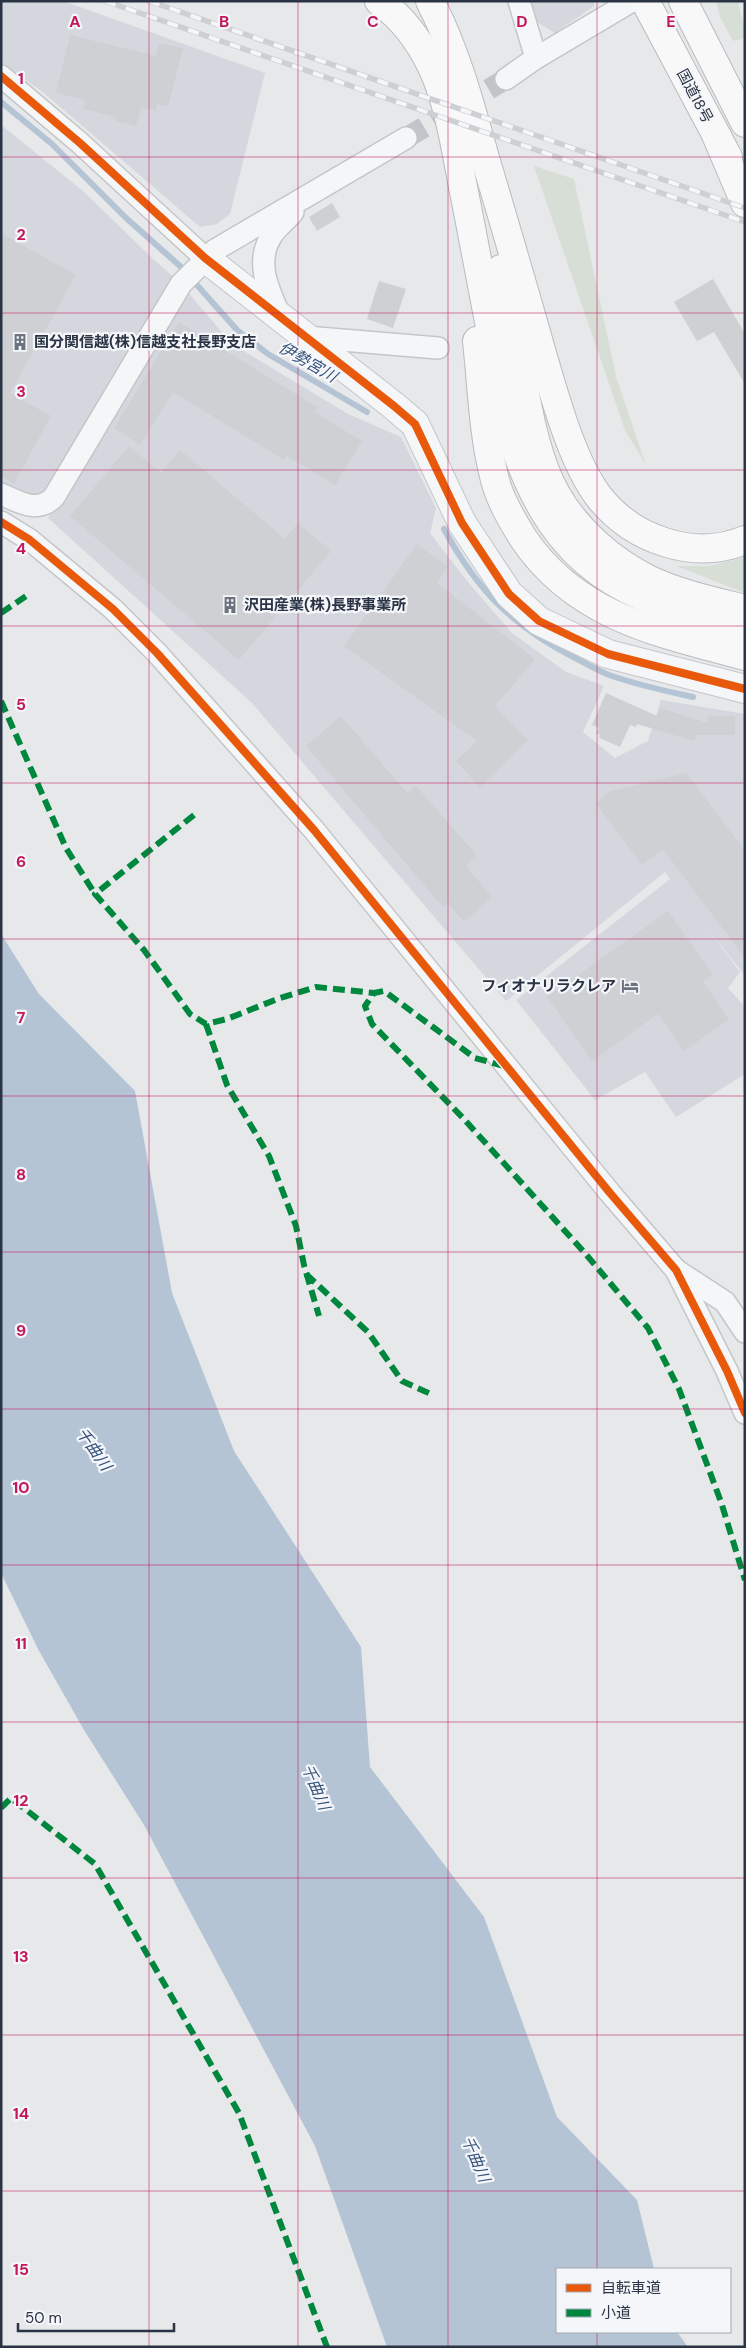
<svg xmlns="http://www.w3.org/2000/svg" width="746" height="2348" font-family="'DM Sans','Noto Sans JP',sans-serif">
	<rect width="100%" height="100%" fill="#e6e8ea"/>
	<g fill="#d4d7dd">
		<polygon points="1,1 63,1 265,73 230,214 217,224 200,227 44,93 1,62"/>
		<polygon points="527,1 594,1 594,6 555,33 532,19"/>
		<polygon points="1,125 83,191 152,258 176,279 49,489 38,497 24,496 1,485"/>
		<polygon points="186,290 232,344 348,414 401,437 436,508 430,533 467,581 512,633 566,672 604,686 583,732 615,758 648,741 661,700 745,714 745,976 701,920 740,972 728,988 745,1007 745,1074 676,1117 645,1072 595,1100 516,1000 670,879 665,872 506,1001 252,703 48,518"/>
	</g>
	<g fill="#d6ded6">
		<polygon points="716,1 738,2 745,29 745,38 733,41 720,17"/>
		<polygon points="534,166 574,179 616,377 646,465 625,430"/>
		<polygon points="745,557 745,593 676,566 710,566"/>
	</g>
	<polygon fill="#b4c4d5" points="1,934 39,994 135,1091 172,1293 234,1451 361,1647 370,1767 484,1917 557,2117 637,2200 654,2269 557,2269 557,2332 677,2332 688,2347 387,2347 315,2146 144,1825 84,1730 38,1649 1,1573"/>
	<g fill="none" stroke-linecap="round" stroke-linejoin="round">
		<g stroke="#b4c4d5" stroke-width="6">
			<polyline points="1,102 52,144 126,218 180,266 237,330 268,354 367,412"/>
			<path d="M 444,529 C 478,592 514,627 577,659 C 589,665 600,672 612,676 C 638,685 665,691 693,697"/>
		</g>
	</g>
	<g fill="#ced0d3">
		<polygon points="70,35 156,56 159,43 183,48 168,106 157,104 156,111 141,107 136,126 115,121 116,117 83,109 85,100 56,93"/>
		<polygon points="332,203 340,217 317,231 309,217"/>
		<polygon points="1,233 76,275 10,393 51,416 14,484 1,476"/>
		<polygon points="713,279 745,334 745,384 714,332 697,341 674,302"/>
		<polygon points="379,281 406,289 393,328 367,319"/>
		<polygon points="179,322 317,407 314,412 362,441 335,485 287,456 284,460 173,392 140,445 114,428"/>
		<polygon points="129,446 161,473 180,450 285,539 298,523 331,551 239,660 70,516"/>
		<polygon points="417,544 448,567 437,583 535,659 495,706 528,740 480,787 456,761 477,741 344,646"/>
		<polygon points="606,693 657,716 660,708 708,723 708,716 735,716 735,735 696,735 694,741 637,724 636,727 630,725 620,747 599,738 600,735 596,733 599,728 592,725"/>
		<polygon points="341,716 407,793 416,786 477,856 466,866 492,897 464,922 448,903 443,907 306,746"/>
		<polygon points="686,773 745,851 745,958 663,849 642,865 596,803 611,791"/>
		<polygon points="668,911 713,975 703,982 729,1019 684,1051 658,1014 592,1061 547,997"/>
	</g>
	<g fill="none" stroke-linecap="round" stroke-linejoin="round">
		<polyline stroke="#c1c4c9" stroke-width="21" stroke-dasharray="21 11" stroke-linecap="butt" points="406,138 506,79"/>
		<g stroke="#c4c6c8" stroke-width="24">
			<g id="minor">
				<polyline points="519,1 536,58"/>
				<polyline points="1,76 80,143 205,258"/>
				<polyline points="506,79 536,58 632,1"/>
				<path d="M 280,316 C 269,291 254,262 272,235 C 277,227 287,220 293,212"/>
				<polyline points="306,337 438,348"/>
				<path d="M 1,494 C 19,502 38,514 54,497 L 181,284 L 215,250 L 406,138"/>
				<polyline points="1,522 30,540 113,609 157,653 314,830 610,1193 676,1270 727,1371 745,1413"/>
				<polyline points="676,1270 725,1302 745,1332"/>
			</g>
		</g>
		<g stroke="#c4c6c8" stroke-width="30">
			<polyline id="tertiary" points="205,258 394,406 415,424 462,523 509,594 539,621 608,654 745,689"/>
		</g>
		<g stroke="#b8bbbf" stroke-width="30">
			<g id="trunk">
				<polyline points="645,1 728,157"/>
				<polyline points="683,1 745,123"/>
			</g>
		</g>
		<g stroke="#b8bbbf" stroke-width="30">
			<g id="motorway">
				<path d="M 379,1 C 403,18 421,43 433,69 C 451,109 457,159 466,202 C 482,283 496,364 514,444 C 557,571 623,598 745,630"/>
				<path d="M 430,1 C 456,51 470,104 485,158 C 504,222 523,286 541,350 C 554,394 572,462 599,497 C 633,540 694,561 745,540"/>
				<polyline points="717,137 745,203"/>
				<path d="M 501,269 C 508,304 515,339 521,374 C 529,414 536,458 556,494 C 577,531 613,562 650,580 C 680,594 713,601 745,609"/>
				<path d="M 477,341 C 482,387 483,435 495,480 C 500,500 512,520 523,538 C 576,617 659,633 745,656"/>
			</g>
		</g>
		<use href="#minor" stroke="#f5f6f7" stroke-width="21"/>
		<use href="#tertiary" stroke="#f5f6f7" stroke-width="28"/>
		<use href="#trunk" stroke="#f8f8f8" stroke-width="28"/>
		<use href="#motorway" stroke="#f8f8f8" stroke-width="28"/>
		<g stroke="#cecfd2" stroke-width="5.5">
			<g id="rail">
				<polyline points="105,1 745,222"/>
				<polyline points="149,1 745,208"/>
			</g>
		</g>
		<use href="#rail" stroke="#f4f6f9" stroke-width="4" stroke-dasharray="11" stroke-linecap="butt"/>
		<g stroke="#00873e" stroke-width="6" stroke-dasharray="12 6" stroke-linecap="butt">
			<polyline points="1,613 29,594"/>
			<polyline points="1,701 66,848 95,894"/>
			<polyline points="194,815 95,894 144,950 190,1014 206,1024 227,1019 280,998 316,987 374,993"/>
			<polyline points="206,1024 227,1085 269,1156 296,1226 304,1265 319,1316"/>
			<polyline points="504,1066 475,1058 384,991 374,993 365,1006 372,1024 463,1118 584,1252 648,1328 679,1389 721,1502 745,1580"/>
			<polyline points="306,1274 368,1332 402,1381 433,1395"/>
			<polyline points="1,1808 11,1798 95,1864 239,2113 327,2347"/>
		</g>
		<g stroke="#f4f6f9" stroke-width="11">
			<g id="cycleway">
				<polyline points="1,76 80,143 205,258 394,406 415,424 462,523 509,594 539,621 608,654 745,689"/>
				<polyline points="1,522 30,540 113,609 157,653 314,830 610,1193 676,1270 727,1371 745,1413"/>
			</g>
		</g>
		<use href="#cycleway" stroke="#e8590c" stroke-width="8"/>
	</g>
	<path fill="none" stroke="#c2185b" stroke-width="1" stroke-opacity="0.55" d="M 149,1 L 149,2347M 298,1 L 298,2347M 448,1 L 448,2347M 597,1 L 597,2269M 1,157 L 745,157M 1,313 L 745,313M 1,470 L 745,470M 1,626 L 745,626M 1,783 L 745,783M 1,939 L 745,939M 1,1096 L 745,1096M 1,1252 L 745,1252M 1,1409 L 745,1409M 1,1565 L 745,1565M 1,1722 L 745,1722M 1,1878 L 745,1878M 1,2035 L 745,2035M 1,2191 L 745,2191M 597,2332 L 597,2347"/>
	<defs>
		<g id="building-bare" transform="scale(1.35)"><path d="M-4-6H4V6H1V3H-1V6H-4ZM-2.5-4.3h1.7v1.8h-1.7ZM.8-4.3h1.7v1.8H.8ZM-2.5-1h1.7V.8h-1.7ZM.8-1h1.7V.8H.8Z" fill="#6c737f" stroke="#f4f6f9" stroke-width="2.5" paint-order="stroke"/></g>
		<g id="hotel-bare" transform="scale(1.35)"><path d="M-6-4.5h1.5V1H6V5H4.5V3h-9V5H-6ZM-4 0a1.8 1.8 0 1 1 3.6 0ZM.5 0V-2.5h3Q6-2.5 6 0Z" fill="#6c737f" stroke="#f4f6f9" stroke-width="2.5" paint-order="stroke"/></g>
	</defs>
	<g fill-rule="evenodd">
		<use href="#building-bare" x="20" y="342"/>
		<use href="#building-bare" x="230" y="605"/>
		<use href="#hotel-bare" x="630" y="986"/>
	</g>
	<g text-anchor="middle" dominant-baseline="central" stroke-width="4.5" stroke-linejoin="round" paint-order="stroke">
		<g font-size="15" fill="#2b3445" stroke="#f4f6f9">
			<text transform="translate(695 96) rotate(62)">国道18号</text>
		</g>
		<g font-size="15" font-weight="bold" fill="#2b3445" stroke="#f4f6f9" text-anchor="start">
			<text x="34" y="342">国分関信越(株)信越支社長野支店</text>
			<text x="244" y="605">沢田産業(株)長野事業所</text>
			<text x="616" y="986" text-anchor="end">フィオナリラクレア</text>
		</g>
		<g font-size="16" font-style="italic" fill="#34527a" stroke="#f4f6f9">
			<text transform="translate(308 362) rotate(30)">伊勢宮川</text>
			<text transform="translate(94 1449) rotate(55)">千曲川</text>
			<text transform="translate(316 1787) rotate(67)">千曲川</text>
			<text transform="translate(476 2159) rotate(67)">千曲川</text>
		</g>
	</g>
	<g font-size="16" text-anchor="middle" font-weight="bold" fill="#c2185b" stroke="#f4f6f9" stroke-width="4.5" stroke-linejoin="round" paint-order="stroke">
		<text x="75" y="27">A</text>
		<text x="224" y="27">B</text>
		<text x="373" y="27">C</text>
		<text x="522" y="27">D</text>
		<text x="671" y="27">E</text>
		<text x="21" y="84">1</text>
		<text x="21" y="240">2</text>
		<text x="21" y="397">3</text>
		<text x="21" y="554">4</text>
		<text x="21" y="710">5</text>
		<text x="21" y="867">6</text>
		<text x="21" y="1023">7</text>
		<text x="21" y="1180">8</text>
		<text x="21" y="1336">9</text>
		<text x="21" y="1493">10</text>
		<text x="21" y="1649">11</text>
		<text x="21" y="1806">12</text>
		<text x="21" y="1962">13</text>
		<text x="21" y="2119">14</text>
		<text x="21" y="2275">15</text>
	</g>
	<rect width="746" height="2348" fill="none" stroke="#2b3445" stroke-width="5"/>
	<rect x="556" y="2268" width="175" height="65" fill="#f4f6f9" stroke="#a4a8b1"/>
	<rect x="566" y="2284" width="25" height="8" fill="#e8590c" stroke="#a4a8b1"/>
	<text x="601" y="2293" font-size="15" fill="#2b3445">自転車道</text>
	<rect x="566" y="2309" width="25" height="8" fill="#00873e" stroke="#a4a8b1"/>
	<text x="601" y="2318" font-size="15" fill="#2b3445">小道</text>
	<path d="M18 2323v8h156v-8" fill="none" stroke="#2b3445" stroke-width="2.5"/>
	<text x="25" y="2323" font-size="15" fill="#2b3445" stroke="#f4f6f9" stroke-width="4" paint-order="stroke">50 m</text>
</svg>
